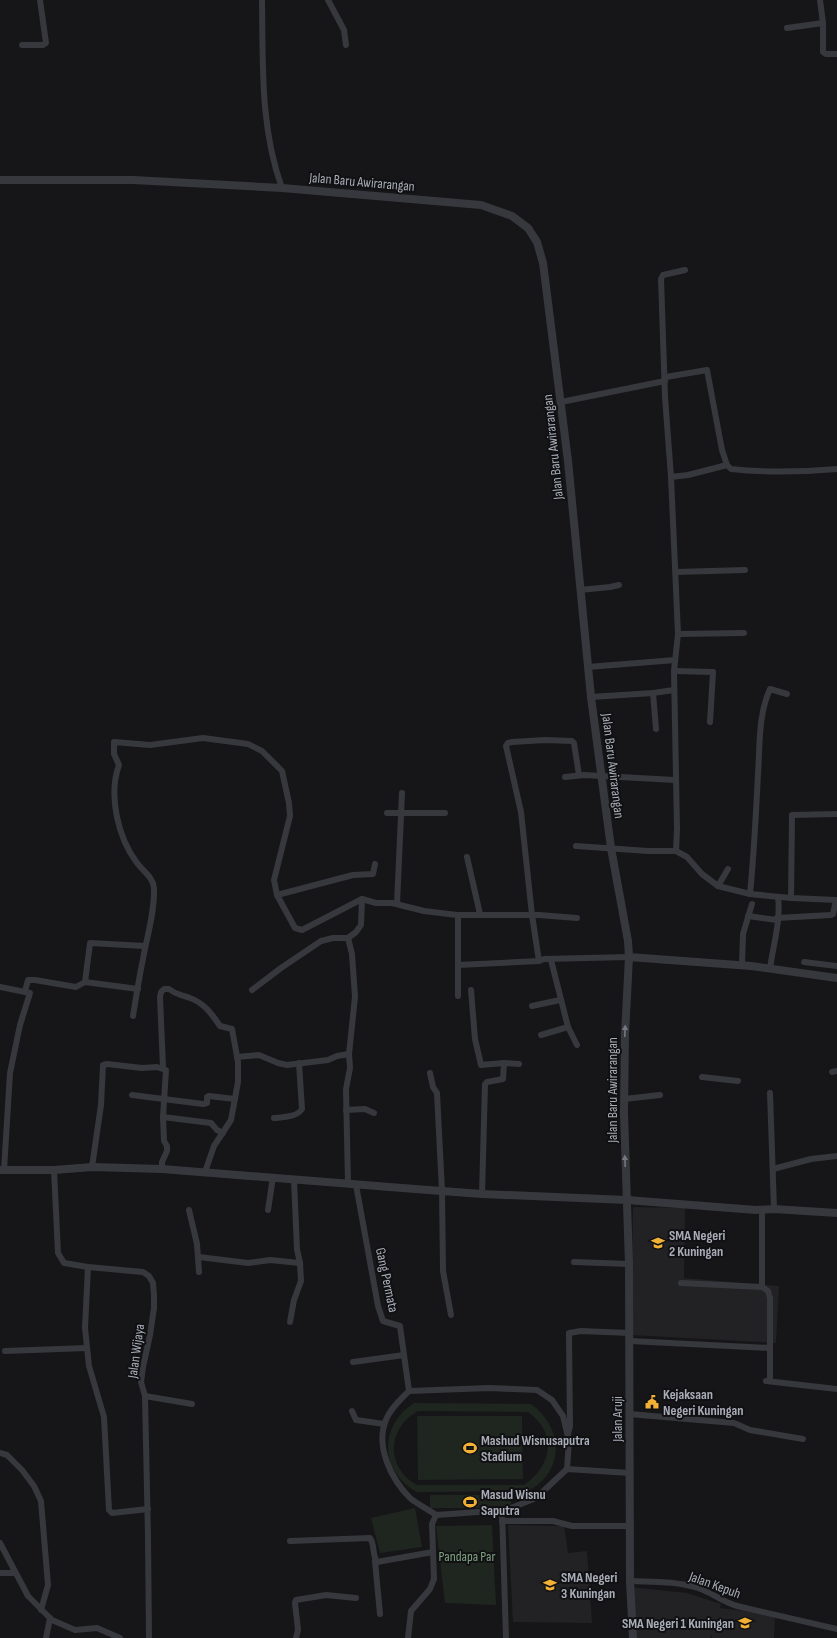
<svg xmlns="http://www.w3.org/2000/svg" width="837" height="1638" font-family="'Sofia Sans Condensed',sans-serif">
	<rect width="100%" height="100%" fill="#161618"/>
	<g fill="#222225">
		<polygon points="633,1207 685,1208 684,1278 779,1286 776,1343 631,1335"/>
		<polygon points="508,1525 564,1526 568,1553 587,1551 592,1623 513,1622"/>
		<polygon points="630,1587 687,1593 721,1604 720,1608 775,1615 774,1638 712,1638 712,1635 710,1638 631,1638"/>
	</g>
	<g fill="#1e261f" fill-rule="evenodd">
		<path d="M 414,1403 L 531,1404 C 564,1427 565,1472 528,1491 L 417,1492 C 380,1472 378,1426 414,1403 ZM 418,1411 L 528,1412 C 558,1433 552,1466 524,1485 L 417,1485 C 385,1467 387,1428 418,1411 Z"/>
		<polygon points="417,1416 522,1416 523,1479 418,1480"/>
		<rect x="430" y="1495" width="81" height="13"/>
		<polygon points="415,1508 422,1547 380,1553 371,1518"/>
		<polygon points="492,1525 496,1605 445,1603 436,1526"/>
	</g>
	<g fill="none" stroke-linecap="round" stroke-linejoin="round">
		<g stroke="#37383d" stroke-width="6">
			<path d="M 262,0 C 263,63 260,128 282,188"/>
			<polyline points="328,0 344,30 346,45"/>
			<polyline points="820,0 823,23 823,52 826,54 837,54"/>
			<polyline points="787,28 823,23"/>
			<polyline points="22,45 43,45 46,43 40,0"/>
			<polyline points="666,377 707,370 722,450 727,465"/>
			<polyline points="561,402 665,381"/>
			<path d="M 671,477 L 688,475 L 727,465 L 731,469 C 767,473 801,472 837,469"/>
			<polyline points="676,572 745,570"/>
			<polyline points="580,590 610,587 619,585"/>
			<polyline points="678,634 744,633"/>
			<polyline points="588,667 675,660"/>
			<polyline points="674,671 713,672 710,722"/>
			<polyline points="653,693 656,729"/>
			<polyline points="591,697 653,693 674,690"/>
			<polyline points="565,777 584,775 675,780"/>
			<polyline points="387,813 445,813"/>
			<polyline points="576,846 648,851 676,851 687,857 702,874 718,886 750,894 791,898 837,900"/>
			<polyline points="676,851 677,829 674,671 678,634 671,477 665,397 661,279 663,275 685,270"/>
			<polyline points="467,857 480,914"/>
			<polyline points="375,864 373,874 353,875 277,895 295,928 302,930 362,899 376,903 392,903 424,911 457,915 539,915 577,918"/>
			<polyline points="718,886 728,869"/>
			<path d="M 750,894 C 754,854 756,814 758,774 C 760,746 758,715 770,689 L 787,694"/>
			<polyline points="791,898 792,815 837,814"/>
			<polyline points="397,904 402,793"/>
			<polyline points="748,916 777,920"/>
			<polyline points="458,918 458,996"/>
			<polyline points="777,918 831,915 833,914 836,900"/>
			<polyline points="348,938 352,954 355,997 349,1054 350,1068 346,1089 348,1184"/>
			<polyline points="551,960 568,1027 577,1045"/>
			<polyline points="539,961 532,915 521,812 506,746 508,743 512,742 545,740 572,741 574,743 579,775"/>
			<polyline points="804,962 837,966"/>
			<polyline points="458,965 539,961 544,959 629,957"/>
			<polyline points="742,965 743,934 752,904"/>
			<path d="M 770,969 C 773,945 781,921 778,897"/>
			<polyline points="85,982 90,943 145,946"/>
			<polyline points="0,987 30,993 20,1025 10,1073 4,1170"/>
			<polyline points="252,990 281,968 321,941 333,938 348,938 356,932 361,925 362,899"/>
			<polyline points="471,990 475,1039 481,1065 504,1063"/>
			<polyline points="25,991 28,980 35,980 76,987 85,982 138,989"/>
			<polyline points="532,1006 560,1000"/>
			<path d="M 133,1016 C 136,997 139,978 143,959 C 147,936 155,911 154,888 C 153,877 143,871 137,863 C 118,838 108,795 119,765 L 114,754 L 114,742 L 150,745 L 203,738 L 248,744 L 262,751 L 282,771 L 289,803 L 290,816 L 274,880 L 277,895"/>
			<polyline points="541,1035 568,1027"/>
			<polyline points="237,1057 259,1055 278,1063 287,1065 328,1060 337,1056 349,1054"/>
			<path d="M 163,1068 L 160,997 L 161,992 L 164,989 L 169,989 C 178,996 180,994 190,998 C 204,1003 212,1014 220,1026 L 232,1029 L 238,1062 L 238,1082 L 231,1120 L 214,1146 L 205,1172"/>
			<polyline points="832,1072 837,1071"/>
			<polyline points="430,1073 433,1087 437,1093 442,1191 443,1271 451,1315"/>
			<polyline points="702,1077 738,1081"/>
			<polyline points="770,1093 774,1209"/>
			<polyline points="132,1095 203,1104 207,1103 207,1097 209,1096 235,1099"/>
			<polyline points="624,1099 660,1095"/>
			<polyline points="346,1110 365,1109 374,1113"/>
			<polyline points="163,1117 211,1123 217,1130 223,1133"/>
			<path d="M 274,1118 C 284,1117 297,1117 302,1109 L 299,1063"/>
			<polyline points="92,1167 101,1105 103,1065 107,1064 142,1068 157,1067 166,1070 163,1117 164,1141 167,1146 167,1151 162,1162 162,1169"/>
			<polyline points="773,1169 811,1159 837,1156"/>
			<polyline points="54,1170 58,1253 64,1263 88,1267 143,1272 149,1276 153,1283 154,1295 154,1308 150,1335 143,1367 141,1382 145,1396 148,1537 149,1638"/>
			<polyline points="356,1185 378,1306 383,1321 400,1326 409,1391"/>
			<polyline points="482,1194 485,1084 487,1082 503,1079 504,1063 519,1064"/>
			<polyline points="762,1209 762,1287"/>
			<polyline points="189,1210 197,1244 199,1272"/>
			<polyline points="268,1210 273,1177"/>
			<polyline points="199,1257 248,1263 270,1260 300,1263"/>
			<polyline points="574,1262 629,1264"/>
			<polyline points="88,1267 85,1328 89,1366 104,1417 109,1510 112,1513 148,1509"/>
			<polyline points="290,1322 294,1300 301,1281 300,1263 297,1249 294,1180"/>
			<polyline points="630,1341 770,1348 770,1298 768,1291 762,1287 681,1283"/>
			<polyline points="770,1348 770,1381"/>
			<polyline points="5,1351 87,1348"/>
			<polyline points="353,1362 404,1355"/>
			<polyline points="766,1381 837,1389"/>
			<polyline points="145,1396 192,1404"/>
			<polyline points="352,1411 356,1420 384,1424"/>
			<polyline points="629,1414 734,1423 750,1430 803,1439"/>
			<polyline points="568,1434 570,1426 569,1333 581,1331 630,1333"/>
			<polyline points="0,1453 7,1455 22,1470 34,1486 41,1501 48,1585 41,1610"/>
			<polyline points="502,1510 506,1638"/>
			<path d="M 436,1515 C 428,1509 417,1504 410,1498 C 391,1479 375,1446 386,1420 C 390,1409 401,1399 409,1391 L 489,1388 L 537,1390 L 552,1400 L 563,1416 L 569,1441 L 567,1469"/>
			<polyline points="502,1521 553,1521 572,1526 630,1526"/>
			<path d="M 290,1541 L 370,1538 C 375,1545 372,1555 377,1562 L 433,1552"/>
			<polyline points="0,1543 28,1596 52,1620 75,1630 97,1628 120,1638"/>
			<polyline points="375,1561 380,1614"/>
			<polyline points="0,1573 15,1573"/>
			<path d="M 630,1581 C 652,1582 676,1581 698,1588 C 711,1592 722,1602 737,1606 L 837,1629"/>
			<polyline points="46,1638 50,1618"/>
			<polyline points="296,1638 298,1630 295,1603 296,1600 326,1595 356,1598"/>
			<polyline points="408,1638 411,1611 430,1589 434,1579 432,1524 436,1515 506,1510 536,1498 567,1469 630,1473"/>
		</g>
		<g stroke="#37383d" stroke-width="8">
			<polyline points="0,180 133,180 282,188 481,205 512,216 528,228 537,242 543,263 568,461 591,697 611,848 628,941 629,957 625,1034 624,1113 629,1264 630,1581 633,1638"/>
			<polyline points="629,957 751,966 837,978"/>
			<polyline points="0,1170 54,1170 92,1167 162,1169 415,1189 482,1194 627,1200 756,1210 774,1209 837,1213"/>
		</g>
	</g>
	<defs><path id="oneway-solid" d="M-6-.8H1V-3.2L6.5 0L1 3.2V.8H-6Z"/></defs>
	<g fill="#757881">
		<use href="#oneway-solid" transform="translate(625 1031) rotate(-88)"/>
		<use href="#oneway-solid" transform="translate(625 1161) rotate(-92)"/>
	</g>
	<defs>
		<g id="school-bare" transform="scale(1.08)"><path d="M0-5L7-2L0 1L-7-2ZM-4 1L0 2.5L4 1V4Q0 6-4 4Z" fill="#f2b134" stroke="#111113" stroke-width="2.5" paint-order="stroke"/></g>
		<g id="civic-bare" transform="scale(1.08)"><path d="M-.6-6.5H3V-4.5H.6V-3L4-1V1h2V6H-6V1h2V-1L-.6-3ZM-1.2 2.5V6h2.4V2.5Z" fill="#f2b134" stroke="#111113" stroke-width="2.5" paint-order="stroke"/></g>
		<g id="stadium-bare" transform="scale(1.08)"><path d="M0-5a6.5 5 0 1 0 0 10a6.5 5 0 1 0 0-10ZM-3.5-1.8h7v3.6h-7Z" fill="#f2b134" stroke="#111113" stroke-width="2.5" paint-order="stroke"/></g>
	</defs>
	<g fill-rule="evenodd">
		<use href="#school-bare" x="658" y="1243"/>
		<use href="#civic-bare" x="652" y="1402"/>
		<use href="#stadium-bare" x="470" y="1448"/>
		<use href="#stadium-bare" x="470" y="1502"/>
		<use href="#school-bare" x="550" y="1585"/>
		<use href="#school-bare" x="745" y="1623"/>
	</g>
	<g text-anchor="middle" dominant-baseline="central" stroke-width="4" stroke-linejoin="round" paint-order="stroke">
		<g font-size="14" fill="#a8adb8" stroke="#111113">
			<text transform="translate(362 182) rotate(5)">Jalan Baru Awirarangan</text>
			<text transform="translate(553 447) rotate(-96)">Jalan Baru Awirarangan</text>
			<text transform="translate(613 766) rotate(83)">Jalan Baru Awirarangan</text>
			<text transform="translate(612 1090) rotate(-90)">Jalan Baru Awirarangan</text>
			<text transform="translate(387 1280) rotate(78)">Gang Permata</text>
			<text transform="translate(136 1351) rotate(-82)">Jalan Wijaya</text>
			<text transform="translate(617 1419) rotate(-90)">Jalan Aruji</text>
			<text transform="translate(715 1585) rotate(20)">Jalan Kepuh</text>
		</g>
		<g font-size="14" font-weight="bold" fill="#a8adb8" stroke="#111113" text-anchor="start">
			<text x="669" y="1235">SMA Negeri<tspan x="669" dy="16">2 Kuningan</tspan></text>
			<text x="663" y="1394">Kejaksaan<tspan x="663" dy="16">Negeri Kuningan</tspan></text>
			<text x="481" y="1440">Mashud Wisnusaputra<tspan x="481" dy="16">Stadium</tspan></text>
			<text x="481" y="1494">Masud Wisnu<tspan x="481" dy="16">Saputra</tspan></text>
			<text x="561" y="1577">SMA Negeri<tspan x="561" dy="16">3 Kuningan</tspan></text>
			<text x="734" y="1623" text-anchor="end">SMA Negeri 1 Kuningan</text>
		</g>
		<g font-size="14" fill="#7fa381" stroke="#111113">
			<text x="467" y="1556">Pandapa Par</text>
		</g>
	</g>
</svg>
